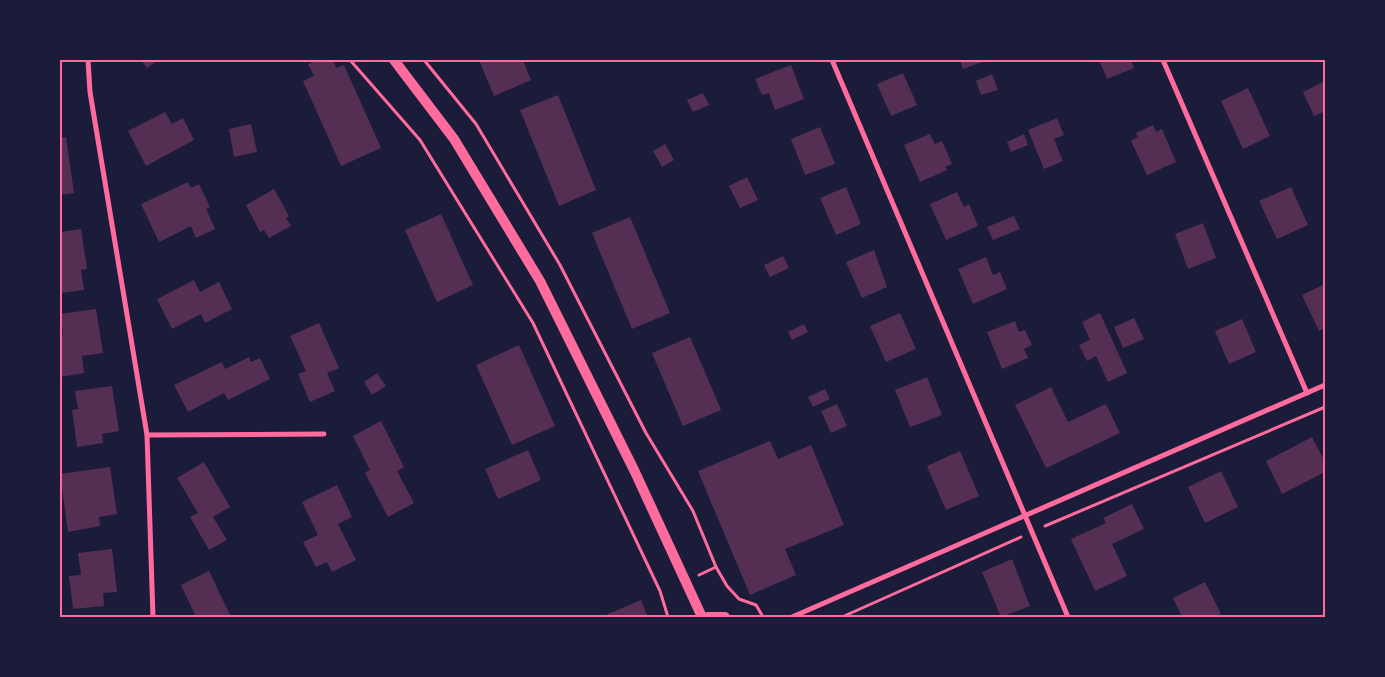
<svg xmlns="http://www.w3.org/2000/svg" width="1385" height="677" font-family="Lora,serif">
	<rect width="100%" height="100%" fill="#1b1b3a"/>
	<g fill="#542f53">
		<polygon points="141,60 158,60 147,68"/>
		<polygon points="318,60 333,60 336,68 344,65 381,148 341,166 303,81 314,76 308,64"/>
		<polygon points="479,60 523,60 531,80 494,96"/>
		<polygon points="960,60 987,60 963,69"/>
		<polygon points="1099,60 1131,60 1134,68 1107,79"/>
		<polygon points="791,65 804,99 775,110 769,93 762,95 755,79"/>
		<polygon points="903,73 917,105 891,116 877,84"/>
		<polygon points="992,74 998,90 981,95 976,81"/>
		<polygon points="1323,82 1325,111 1314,116 1303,92"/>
		<polygon points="1248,88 1270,136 1243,149 1221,101"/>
		<polygon points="703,93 709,105 693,112 687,100"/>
		<polygon points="558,95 596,190 559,206 520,110"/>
		<polygon points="165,112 172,124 183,118 194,140 146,166 128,131"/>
		<polygon points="1057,118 1064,135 1054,139 1063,161 1044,169 1028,130"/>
		<polygon points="251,124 257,152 234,157 229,129"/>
		<polygon points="1153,125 1156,132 1162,129 1176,162 1147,175 1131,141 1138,137 1136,133"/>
		<polygon points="820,127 835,164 805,175 791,139"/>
		<polygon points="930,134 935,144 942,141 952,164 945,167 947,170 920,182 904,145"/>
		<polygon points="1024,134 1028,145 1011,152 1007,142"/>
		<polygon points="66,137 74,193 60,195 60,138"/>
		<polygon points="665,144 674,160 662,167 653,151"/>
		<polygon points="747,177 758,200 740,208 729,186"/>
		<polygon points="188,182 191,188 199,184 210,207 206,209 215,229 196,238 191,226 159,242 141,204"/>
		<polygon points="846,187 861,224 836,235 820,198"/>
		<polygon points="1291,187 1308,225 1277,239 1259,201"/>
		<polygon points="274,189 289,216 286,218 291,226 269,238 264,230 260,232 246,205"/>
		<polygon points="957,192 964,207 969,204 978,226 946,240 930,204"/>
		<polygon points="441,214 473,285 437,302 405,230"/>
		<polygon points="1014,216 1020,229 993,240 987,227"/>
		<polygon points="630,217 670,313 632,329 592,233"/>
		<polygon points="1203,223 1216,258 1188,269 1175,234"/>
		<polygon points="81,229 87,269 81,270 84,290 60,293 60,232"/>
		<polygon points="874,250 887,287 862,298 846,262"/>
		<polygon points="783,256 789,268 770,277 764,265"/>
		<polygon points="986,257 993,275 1000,272 1007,289 973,304 958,269"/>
		<polygon points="194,280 200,292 219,282 232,309 205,323 201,314 172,329 157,299"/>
		<polygon points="1325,284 1325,328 1319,331 1302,295"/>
		<polygon points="96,309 103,353 82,356 84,373 60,377 60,335 63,335 60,314"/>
		<polygon points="900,313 916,349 886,362 870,326"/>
		<polygon points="1100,313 1127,373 1108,382 1096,356 1087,361 1079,345 1090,340 1082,322"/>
		<polygon points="1134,318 1144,339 1123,348 1114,327"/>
		<polygon points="1242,319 1256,352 1229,364 1215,331"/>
		<polygon points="1015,321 1019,332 1025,330 1032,345 1024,349 1028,358 1002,369 987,332"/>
		<polygon points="319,323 339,368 327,373 335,391 310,402 298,374 306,371 290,336"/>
		<polygon points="804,324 808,332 792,340 788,332"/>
		<polygon points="690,337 721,410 683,426 652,353"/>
		<polygon points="519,345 555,426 512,445 476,365"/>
		<polygon points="249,357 251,362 260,358 270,379 228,400 224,393 188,412 174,385 222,362 225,369"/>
		<polygon points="377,373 386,386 372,395 364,382"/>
		<polygon points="927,377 942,415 910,427 895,390"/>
		<polygon points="112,386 119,431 102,434 103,443 77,447 72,410 78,409 75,391"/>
		<polygon points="1051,387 1068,422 1106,404 1120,433 1046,468 1015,405"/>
		<polygon points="825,389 830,399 813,407 808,397"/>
		<polygon points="837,404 847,426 831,433 821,411"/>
		<polygon points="381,421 404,467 397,471 414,503 388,517 365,473 370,470 353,436"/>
		<polygon points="1312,437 1325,462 1325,472 1282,494 1266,461"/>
		<polygon points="770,441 778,459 811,445 844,525 785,549 796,575 750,595 698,471"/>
		<polygon points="528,450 541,480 498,499 485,469"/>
		<polygon points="960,451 979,496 946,510 927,466"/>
		<polygon points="204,462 230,507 213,517 227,540 209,550 190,517 198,513 177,478"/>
		<polygon points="110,467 117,514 99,517 100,526 68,532 60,474"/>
		<polygon points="1221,471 1238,507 1205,523 1188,487"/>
		<polygon points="337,485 352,517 338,524 356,560 332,572 327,562 316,567 303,542 318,535 302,502"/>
		<polygon points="1132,504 1144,529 1112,544 1127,576 1095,591 1071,539 1106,523 1103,518"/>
		<polygon points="112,549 117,592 103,593 104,606 73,609 69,576 81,575 78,553"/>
		<polygon points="1012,559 1030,606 1001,617 982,572"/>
		<polygon points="209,571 231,617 196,617 181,585"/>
		<polygon points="1205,582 1221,614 1215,617 1182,617 1173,598"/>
		<polygon points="641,600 648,617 601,617"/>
	</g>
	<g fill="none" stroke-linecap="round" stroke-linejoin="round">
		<g stroke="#ff6b9d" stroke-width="3">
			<polyline points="350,60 420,140 533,323 660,591 668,617"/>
			<polyline points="424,60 476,124 560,265 646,433 693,511 716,567 727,586 739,599 756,605 763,617"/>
			<polyline points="1045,526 1325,407"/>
			<polyline points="699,575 716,567"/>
			<polyline points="842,617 1021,537"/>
		</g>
		<g stroke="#ff6b9d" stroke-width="5">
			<polyline points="88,60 90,92 147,435 153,617"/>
			<polyline points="832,60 1068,617"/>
			<polyline points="1163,60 1307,393"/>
			<polyline points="147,435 324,434"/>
			<polyline points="792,617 1325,385"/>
		</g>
		<g stroke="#ff6b9d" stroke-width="10">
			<polyline points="394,60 454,139 540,281 635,472 702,617"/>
			<polyline points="708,617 725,617"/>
		</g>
	</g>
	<rect width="1385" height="677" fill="none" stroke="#1b1b3a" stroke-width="122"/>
	<rect x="61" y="61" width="1263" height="555" fill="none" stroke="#ff6b9d" stroke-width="2"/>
</svg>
